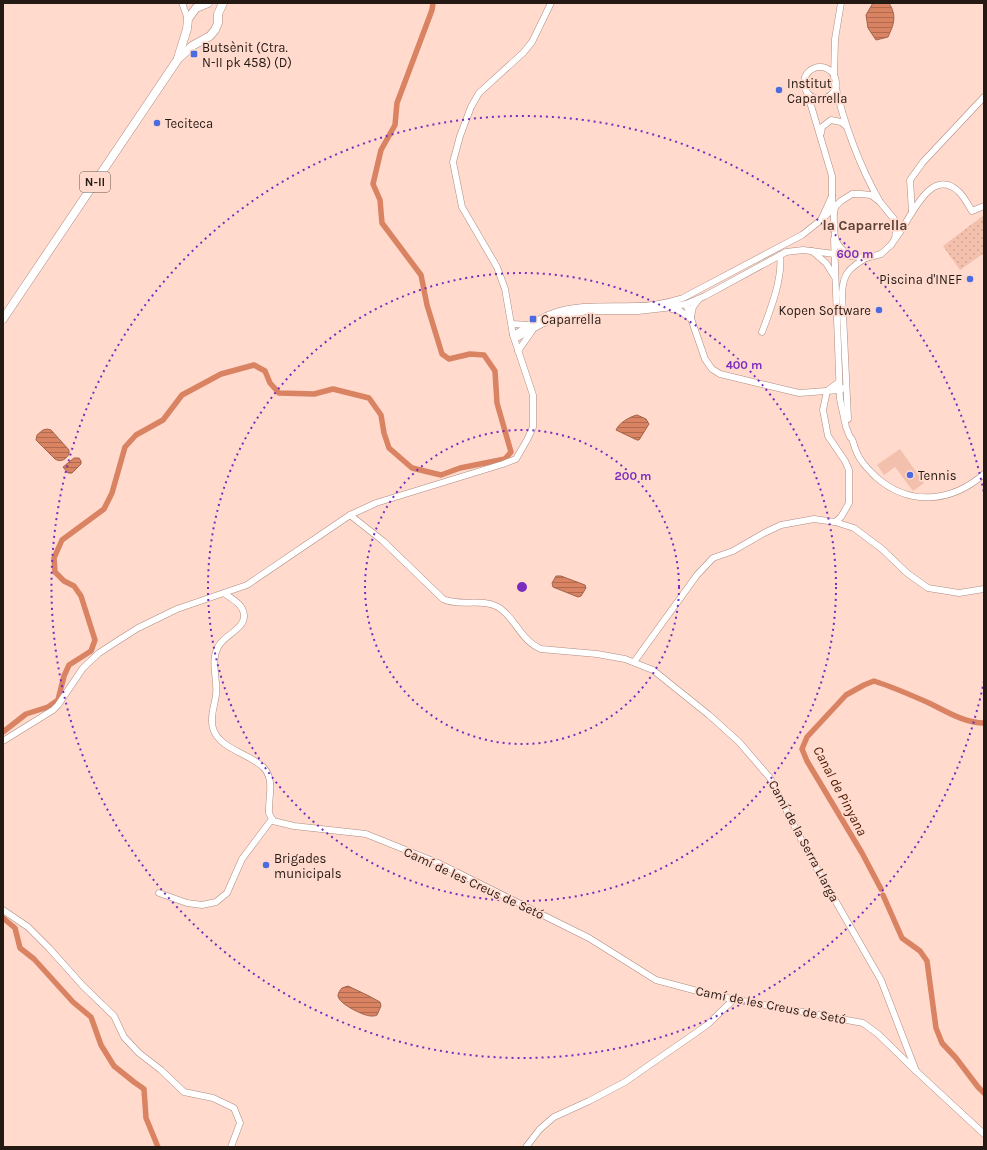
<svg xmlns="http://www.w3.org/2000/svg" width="987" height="1150" font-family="Karla,sans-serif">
	<defs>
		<pattern id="grass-dots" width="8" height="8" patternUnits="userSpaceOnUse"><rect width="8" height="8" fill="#f3c0ad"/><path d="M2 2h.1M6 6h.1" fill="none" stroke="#d0a494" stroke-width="1.8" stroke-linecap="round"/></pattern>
		<pattern id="water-rules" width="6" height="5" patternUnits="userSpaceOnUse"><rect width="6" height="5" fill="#d98363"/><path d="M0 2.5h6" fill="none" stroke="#b06a50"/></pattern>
	</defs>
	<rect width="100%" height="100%" fill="#ffdacd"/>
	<polygon fill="url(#grass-dots)" points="984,215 984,253 960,270 943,246"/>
	<polygon fill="#f3c0ad" points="900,449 924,483 913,491 895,467 884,475 877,465"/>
	<g fill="url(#water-rules)" stroke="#a3634b">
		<path d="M 873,3 L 889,3 C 897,16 894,24 888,37 L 876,40 L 868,28 L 866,15 Z"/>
		<path d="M 637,415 L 646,419 L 649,424 L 639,440 L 637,440 L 616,430 C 619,423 629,417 637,415 Z"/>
		<path d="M 47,429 L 51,430 L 69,450 L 69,454 C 66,459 61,463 55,459 L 36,440 L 37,435 L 43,430 Z"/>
		<polygon points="74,458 79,458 81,461 81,464 72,473 68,473 63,467"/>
		<polygon points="556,576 561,576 585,585 586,588 581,596 578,597 553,587 552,583"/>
		<path d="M 348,986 L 367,995 L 380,1002 L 381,1006 L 377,1015 C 375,1016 374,1016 371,1016 C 364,1016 339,1004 338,996 C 338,993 340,990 342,988 Z"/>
	</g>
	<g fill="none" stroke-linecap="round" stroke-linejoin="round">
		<g stroke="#d98363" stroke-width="5.5">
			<polyline points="3,732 26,714 48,707 58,700 64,676 69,665 91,651 95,640 81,596 74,586 64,581 55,572 54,558 62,540 104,509 112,493 125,447 136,435 163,420 182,395 221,374 254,365 265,371 270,383 279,393 314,394 333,389 369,398 381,415 384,433 389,448 412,468 441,475 460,468 505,459 511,452 497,403 495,371 484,355 470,354 449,359 442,354 427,305 421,275 382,223 380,200 373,184 381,150 395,125 397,103 432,10 433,3"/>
			<path d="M 881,889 L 862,853 L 807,761 L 802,749 L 807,737 L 846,695 L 864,685 L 874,681 C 893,687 911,695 929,703 C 946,711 964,723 984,723"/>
			<polyline points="883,895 902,938 920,951 927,961 936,1028 942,1043 956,1058 978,1087 984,1093"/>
			<polyline points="3,918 15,928 20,948 34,959 73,1002 91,1017 101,1045 114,1066 134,1082 144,1089 146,1118 158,1147"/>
		</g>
		<g stroke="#ae8c80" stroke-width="7">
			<g id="minor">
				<polyline points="182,3 188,19"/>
				<circle cx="820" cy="83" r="16"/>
				<polyline points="834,77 835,39 841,3"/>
				<path d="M 835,84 C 843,121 860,167 879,200"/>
				<polyline points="807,92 832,176 832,196 833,210"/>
				<polyline points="821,133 822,127 831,120 841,122 846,126"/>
				<path d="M 835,208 C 833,214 834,218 834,224 C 834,239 836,246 849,255"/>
				<polyline points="912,212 910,180 923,162 984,97"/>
				<polyline points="822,218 832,196"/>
				<path d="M 834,239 L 840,399 L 846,427 L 850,437 L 852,439 C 854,444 855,449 857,453 C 861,463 869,470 876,477 C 910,507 952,502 984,474"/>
				<path d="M 895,239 C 909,223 929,165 958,191 C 964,196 968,205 972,211 L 984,206"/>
				<polyline points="812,251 826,263 834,276"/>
				<polyline points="686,304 705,359 712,369 720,374 799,393 840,390 846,387"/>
				<polyline points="672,309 680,311 690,318"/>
				<polyline points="691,317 693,307 699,299"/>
				<polyline points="512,324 529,325"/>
				<path d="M 762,332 C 770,311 783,278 780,255"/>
				<path d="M 513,335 C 527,328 538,318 553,313 C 579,304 608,307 635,306 C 652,306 667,303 683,298 L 802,235 L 821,220 L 841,201 L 852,194 L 861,194 L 871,195 L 880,202 L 894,219 L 896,230 L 895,239 L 891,245 L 881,254 L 866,258 L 803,250 L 786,252 L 705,296 L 686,304 L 665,308 L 638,311 L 587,311 L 561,316 L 542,324 L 515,339"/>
				<polyline points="518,351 532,331"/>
				<path d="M 848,419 L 842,293 C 843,274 849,268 866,258"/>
				<path d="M 350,515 L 383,541 L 443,599 C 460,607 482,598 498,607 C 514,616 521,641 541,649 L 597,654 L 625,659 L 653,670 L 709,715 L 739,742 L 770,778 L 809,855 L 881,980 L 916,1071 L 984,1134"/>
				<polyline points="835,522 841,517 849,503 849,470 845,461 828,436 823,410 827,391 839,382"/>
				<path d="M 224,593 C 232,599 243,604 244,615 C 245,629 224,635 218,647 C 210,662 218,679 216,695 C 215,703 212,711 212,719 C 210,748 249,752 264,768 C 275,780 268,799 269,813 C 270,816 272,818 273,821 L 294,826 L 366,834 L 438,863 L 589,938 L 656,980 L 716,996 L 863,1023 L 878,1034 L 916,1071"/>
				<polyline points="634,662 697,575 713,558 733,551 764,533 781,525 814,519 835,522 854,528 882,549 907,573 928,588 959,593 984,589"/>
				<polyline points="3,741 53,710 58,705 83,668 99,653 119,640 138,628 177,609 247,585 350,515 376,503 503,464 516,459 527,440 533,427 533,395 513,335 505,289 497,267 462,207 453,162 460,136 471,107 479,93 523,53 532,42 551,3"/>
				<polyline points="159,893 187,903 202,905 216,902 227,893 242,859 272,819"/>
				<polyline points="3,910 28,927 49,948 83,986 114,1016 124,1037 139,1053 161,1070 184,1092 213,1098 234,1108 240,1123 231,1147"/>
				<polyline points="526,1147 540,1129 554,1117 589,1101 625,1082 707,1025 734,999"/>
			</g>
		</g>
		<g stroke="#ae8c80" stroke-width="9">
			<g id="major">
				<polyline points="178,58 187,29 188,19 196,8 208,3"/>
				<polyline points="3,319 178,59 192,46 210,36 215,30 218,23 218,14 223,3"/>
			</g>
		</g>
		<use href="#minor" stroke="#fff" stroke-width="6"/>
		<use href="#major" stroke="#fff" stroke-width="8"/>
	</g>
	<g fill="none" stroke="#7b2cbf" stroke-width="2" stroke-dasharray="2 4">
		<circle cx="522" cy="587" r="157"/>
		<circle cx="522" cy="587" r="314"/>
		<path d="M984 681A471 471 0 1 1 984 493"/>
	</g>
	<g fill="#4a6ce0" stroke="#ffdacd" stroke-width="1.5">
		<rect x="190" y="50" width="8" height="8" rx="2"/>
		<circle cx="779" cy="90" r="4"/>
		<circle cx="157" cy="123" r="4"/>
		<circle cx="970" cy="279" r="4"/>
		<circle cx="879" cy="310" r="4"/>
		<rect x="529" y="315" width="8" height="8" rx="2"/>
		<circle cx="910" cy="475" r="4"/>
		<circle cx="266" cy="865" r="4"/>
	</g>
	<g text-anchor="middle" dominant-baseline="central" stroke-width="3.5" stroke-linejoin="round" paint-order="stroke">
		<rect fill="#ffdacd" stroke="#66534c" stroke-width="1" x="80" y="172" width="30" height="20" rx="3"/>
		<g font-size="12" font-weight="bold" fill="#251914">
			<text x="95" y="182">N-II</text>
		</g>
		<g font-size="13" fill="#251914" stroke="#ffdacd" text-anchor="start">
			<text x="202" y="47">Butsènit (Ctra.<tspan x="202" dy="15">N-II pk 458) (D)</tspan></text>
			<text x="787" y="83">Institut<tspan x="787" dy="15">Caparrella</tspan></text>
			<text x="165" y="123">Teciteca</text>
			<text x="962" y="279" text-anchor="end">Piscina d'INEF</text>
			<text x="871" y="310" text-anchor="end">Kopen Software</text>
			<text x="541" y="319">Caparrella</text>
			<text x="918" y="475">Tennis</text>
			<text x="274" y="858">Brigades<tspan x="274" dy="15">municipals</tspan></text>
		</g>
		<g font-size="13" fill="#251914" stroke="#ffdacd">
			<text transform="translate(804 841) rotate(62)">Camí de la Serra Llarga</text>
			<text transform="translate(474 883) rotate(25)">Camí de les Creus de Setó</text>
			<text transform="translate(771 1005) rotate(11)">Camí de les Creus de Setó</text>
		</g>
		<g font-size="14" font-weight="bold" fill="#5f4237" stroke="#ffdacd">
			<text x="865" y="225">la Caparrella</text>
		</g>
		<g font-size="14" font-style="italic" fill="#4d1802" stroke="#ffdacd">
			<text transform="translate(840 791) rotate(62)">Canal de Pinyana</text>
		</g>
	</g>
	<circle cx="522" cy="587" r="6" fill="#7b2cbf" stroke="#ffdacd" stroke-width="2"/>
	<g font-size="12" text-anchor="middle" font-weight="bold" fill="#7b2cbf" stroke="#ffdacd" stroke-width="3.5" stroke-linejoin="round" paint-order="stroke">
		<text x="855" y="258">600 m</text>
		<text x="744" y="369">400 m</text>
		<text x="633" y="480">200 m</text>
	</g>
	<rect width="987" height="1150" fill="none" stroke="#251914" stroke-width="8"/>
</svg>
